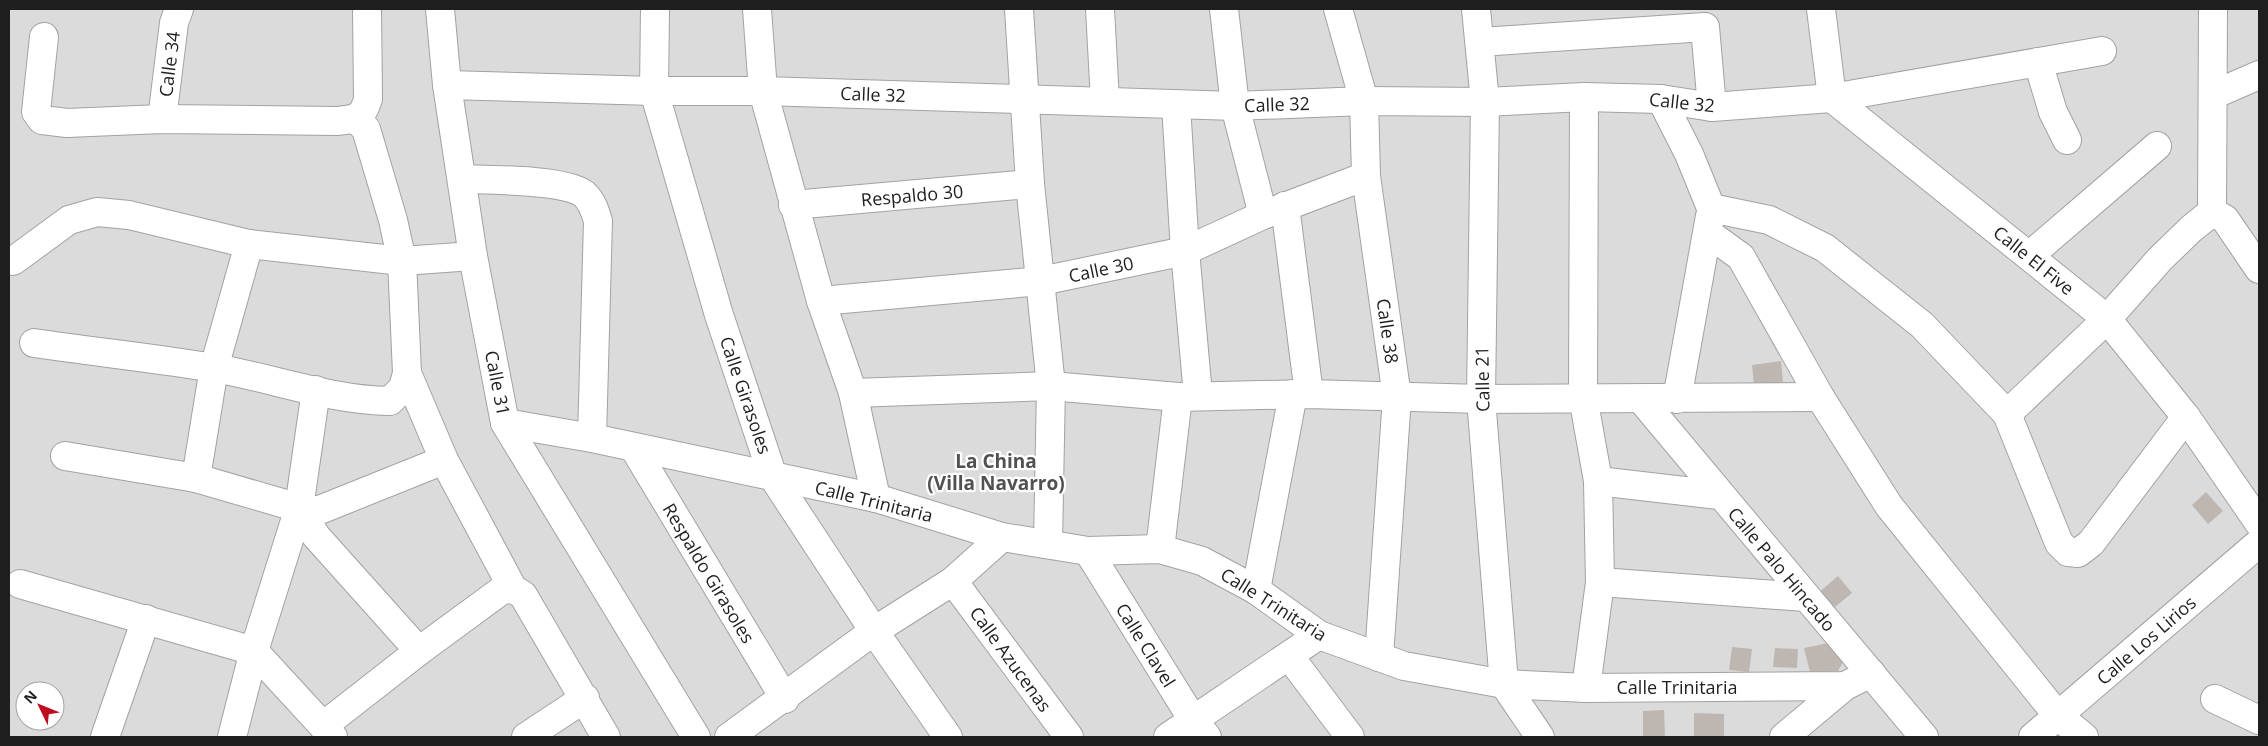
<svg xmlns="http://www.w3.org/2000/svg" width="2268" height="746" font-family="'Open Sans',sans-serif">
	<rect width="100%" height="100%" fill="#eeeae5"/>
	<path fill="#dcdbdb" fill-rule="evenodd" d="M 9,9 L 2259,9 L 2259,737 L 9,737 ZM 25,691 L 55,691 L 55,721 L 25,721 Z"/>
	<g fill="#beb6b1">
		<polygon points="1781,361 1783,382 1754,386 1752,365"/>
		<polygon points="2206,492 2223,511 2208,524 2192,505"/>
		<polygon points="1838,576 1852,593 1830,611 1817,594"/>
		<polygon points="1833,642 1844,660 1838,671 1810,672 1804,648"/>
		<polygon points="1732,647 1752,649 1749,672 1729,670"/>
		<polygon points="1775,648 1798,649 1797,668 1773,667"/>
		<polygon points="1664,710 1665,737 1643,737 1643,711"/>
		<polygon points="1694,713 1724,714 1724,737 1694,737"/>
	</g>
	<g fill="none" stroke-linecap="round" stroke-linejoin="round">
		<g stroke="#a2a2a2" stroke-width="30">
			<g id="minor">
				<polyline points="440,9 447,85 473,256 505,423 696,737"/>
				<polyline points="655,9 654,91 719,315 773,477 874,631 948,737"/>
				<polyline points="757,9 763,91 821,301 853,393 876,498"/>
				<polyline points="1019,9 1030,184 1051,386 1048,543"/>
				<polyline points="1100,9 1105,101"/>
				<polyline points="1224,9 1235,106 1263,215"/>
				<polyline points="1338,9 1364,101 1366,176 1397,397 1379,657"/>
				<polyline points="1476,9 1485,102 1481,399 1504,684 1540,737"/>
				<polyline points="1821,9 1832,98 2107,319 2186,417 2259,523"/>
				<path d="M 44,37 L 36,112 L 42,120 L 67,123 L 162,119 L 337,121 C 356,119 362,119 368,99 L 367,9"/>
				<polyline points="1480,42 1705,27 1712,107"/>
				<polyline points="2038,62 2053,112 2067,140"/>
				<polyline points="447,85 654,91 763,91 1235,106 1364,101 1485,102 1584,97 1661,99 1712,107 1832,98 2102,51"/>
				<polyline points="2213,95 2259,75"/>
				<polyline points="1584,97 1583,397 1598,481 1600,582 1586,688"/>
				<polyline points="1661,99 1689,154 1711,208 1769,220 1825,248 1922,325 2007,414 2107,319 2160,259 2191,229 2212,212"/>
				<polyline points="1176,105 1185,251 1198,395"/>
				<polyline points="162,119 174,23 179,9"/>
				<path d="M 462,179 C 489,180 564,179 584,194 C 592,201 595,211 598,221 L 592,438"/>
				<polyline points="793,205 1030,184"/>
				<polyline points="1285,206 1309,394"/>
				<polyline points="2212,212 2213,9"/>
				<polyline points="2212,212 2225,219 2259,269"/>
				<polyline points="1708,233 1741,257 1820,397 1889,506 2058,716 2084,737"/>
				<polyline points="2029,256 2157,146"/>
				<polyline points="13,261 69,220 97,212 129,215 249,244 402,261 473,256"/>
				<polyline points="821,301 1041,281 1185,251 1263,215 1366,176"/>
				<path d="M 34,343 C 94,352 155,358 214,368 C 272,378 330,400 390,401 L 403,388 L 407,373 L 402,261 L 393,220 L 366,129 L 356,119"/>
				<polyline points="407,373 444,460 513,589"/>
				<polyline points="316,390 299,508 316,536 419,651"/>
				<polyline points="853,393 1051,386 1178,397 1309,394 1481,399 1820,397"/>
				<polyline points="1641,399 1924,737"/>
				<polyline points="1677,399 1710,216"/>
				<polyline points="2007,414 2059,543 2068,552 2078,553 2091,543 2186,417"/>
				<polyline points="505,423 592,438 876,498 1002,537 1088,551 1160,549 1202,561 1256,590 1319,635 1404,666 1504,684 1586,688 1845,686 1871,673"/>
				<polyline points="634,448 785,699"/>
				<polyline points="65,456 196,478 299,508 254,651 232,737"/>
				<polyline points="196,478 214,368 249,244"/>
				<polyline points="1598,481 1719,495"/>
				<polyline points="299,508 312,511 322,509 444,460"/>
				<polyline points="1160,549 1178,397"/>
				<polyline points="1088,551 1193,720 1207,737"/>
				<polyline points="953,581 1069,737"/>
				<polyline points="1600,582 1805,597"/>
				<polyline points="20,584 254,651 333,737"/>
				<polyline points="1256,590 1293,394"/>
				<polyline points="1290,657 1350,737"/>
				<polyline points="2215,699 2259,720"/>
				<polyline points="323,726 419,651 502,590 513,589 523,595 606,737"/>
				<polyline points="105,737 146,619"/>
				<polyline points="526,737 585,698"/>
				<polyline points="729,737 874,631 953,581 1002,537"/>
				<polyline points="1168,737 1319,635"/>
				<polyline points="1784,737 1845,686"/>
				<polyline points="2033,737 2259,543"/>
			</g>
		</g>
		<use href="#minor" stroke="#fff" stroke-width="28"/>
	</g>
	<g text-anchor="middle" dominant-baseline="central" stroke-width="4.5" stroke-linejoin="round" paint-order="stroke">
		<g font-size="18" fill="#1e1e1e" stroke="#fff">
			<text transform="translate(169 64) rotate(-83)">Calle 34</text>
			<text transform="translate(873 94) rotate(2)">Calle 32</text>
			<text transform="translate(1682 102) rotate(6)">Calle 32</text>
			<text transform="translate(1277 104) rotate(-2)">Calle 32</text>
			<text transform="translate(912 195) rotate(-5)">Respaldo 30</text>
			<text transform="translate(2034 260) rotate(39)">Calle El Five</text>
			<text transform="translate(1101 269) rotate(-12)">Calle 30</text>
			<text transform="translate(1388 331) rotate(82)">Calle 38</text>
			<text transform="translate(1482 379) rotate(-91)">Calle 21</text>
			<text transform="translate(498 383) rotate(79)">Calle 31</text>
			<text transform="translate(746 395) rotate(71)">Calle Girasoles</text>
			<text transform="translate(874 501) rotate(14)">Calle Trinitaria</text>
			<text transform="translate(1782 569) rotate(50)">Calle Palo Hincado</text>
			<text transform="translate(709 573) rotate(59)">Respaldo Girasoles</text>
			<text transform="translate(1274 604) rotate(32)">Calle Trinitaria</text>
			<text transform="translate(2146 640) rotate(-41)">Calle Los Lirios</text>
			<text transform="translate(1146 645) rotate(58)">Calle Clavel</text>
			<text transform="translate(1011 659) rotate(54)">Calle Azucenas</text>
			<text x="1677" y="687">Calle Trinitaria</text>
		</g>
		<g font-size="19" font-weight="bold" fill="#515151" stroke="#fff">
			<text x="996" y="461">La China<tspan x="996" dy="22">(Villa Navarro)</tspan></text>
		</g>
	</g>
	<rect width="2268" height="746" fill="none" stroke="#1e1e1e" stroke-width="20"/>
	<g transform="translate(40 706) rotate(313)"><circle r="24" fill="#ffffff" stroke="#a5a5a5"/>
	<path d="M0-4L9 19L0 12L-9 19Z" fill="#be0e1e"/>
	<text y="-8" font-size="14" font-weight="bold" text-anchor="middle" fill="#1e1e1e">N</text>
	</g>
</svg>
